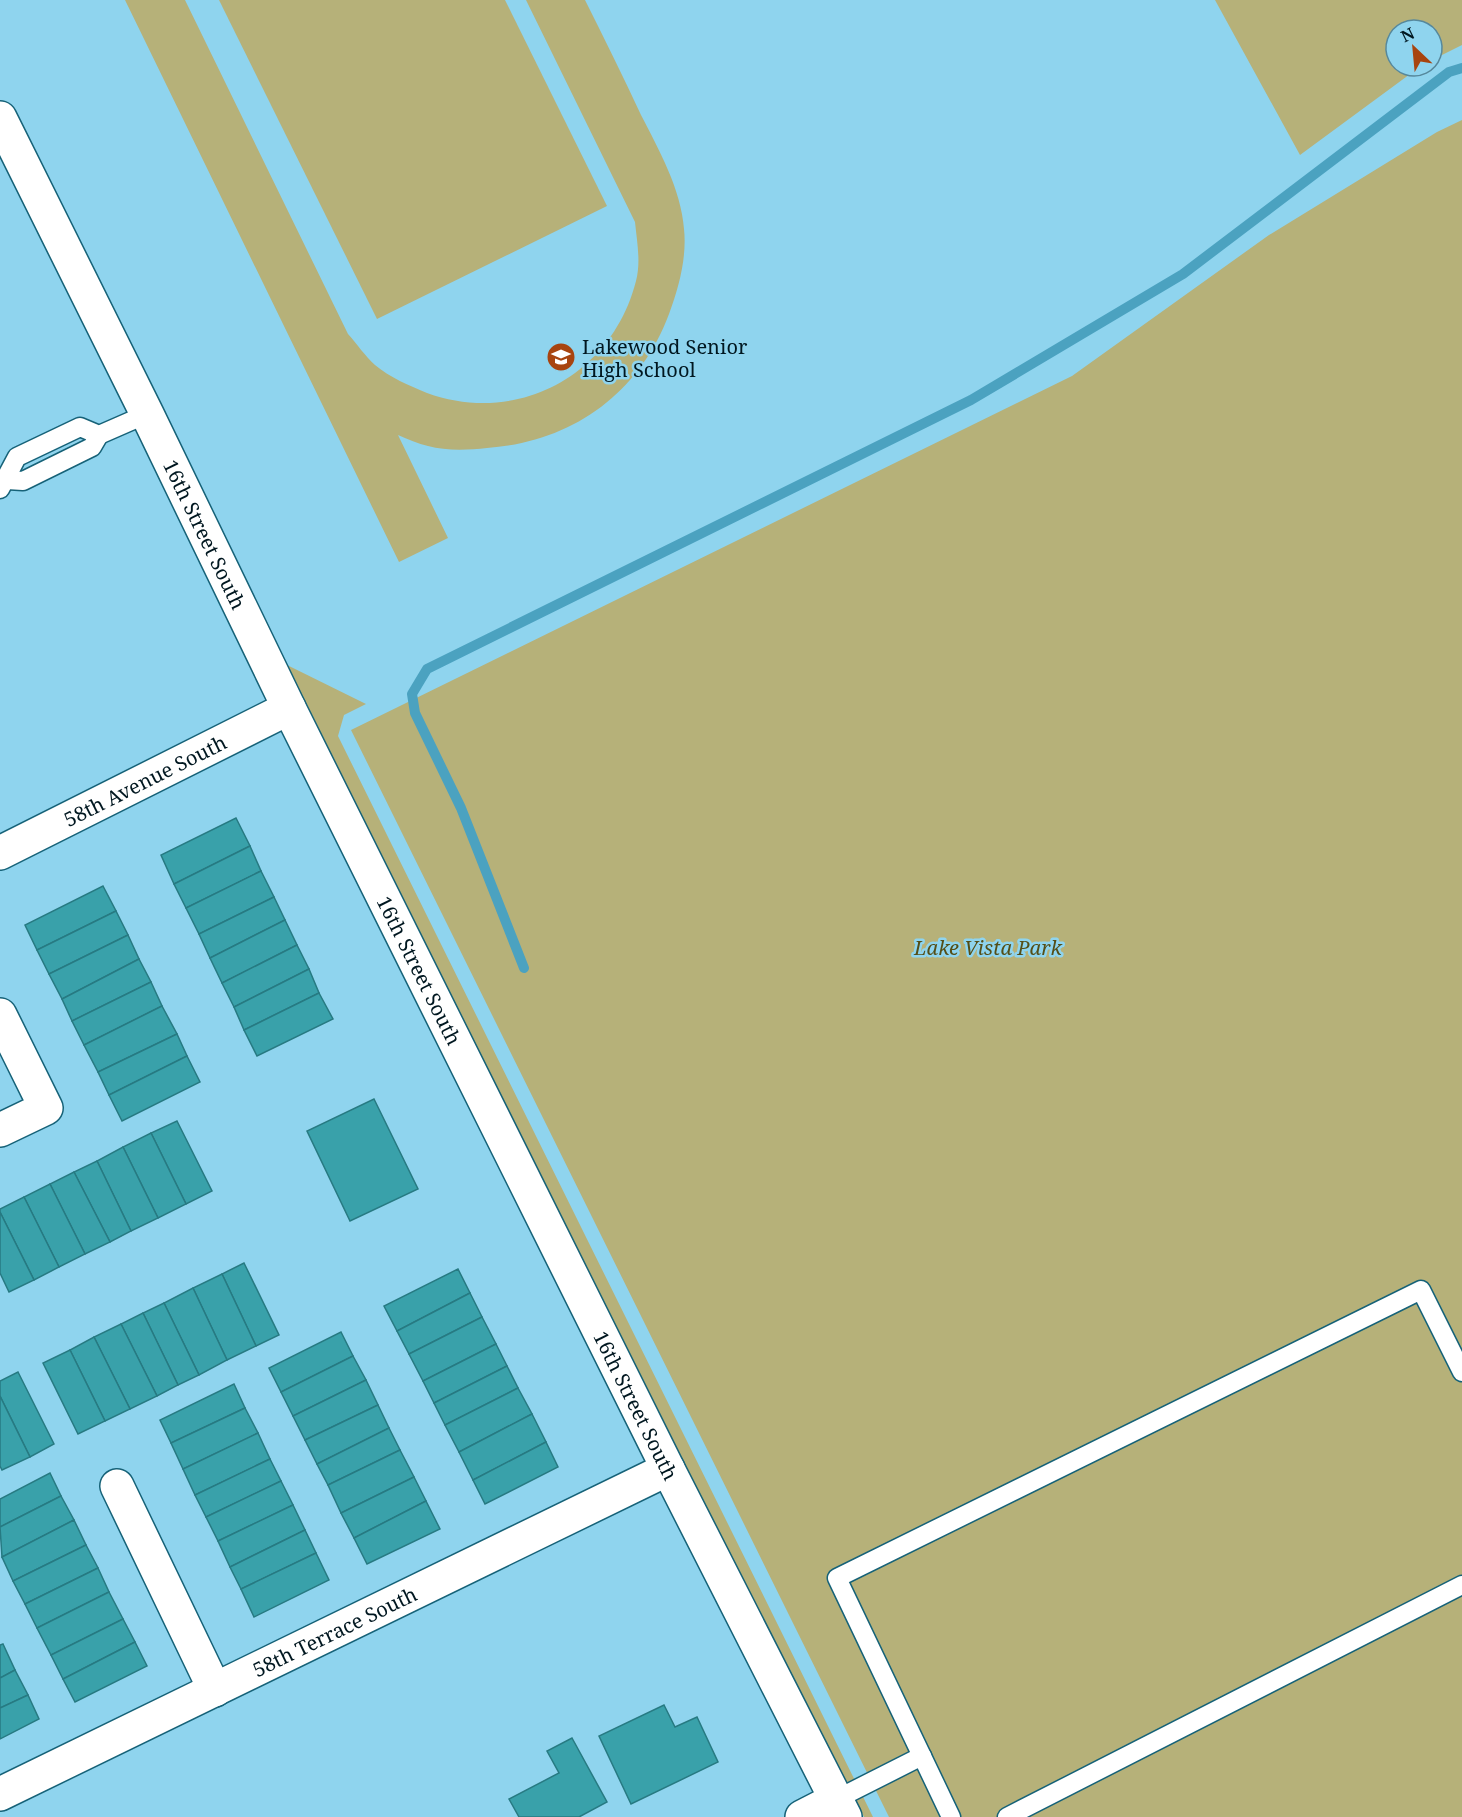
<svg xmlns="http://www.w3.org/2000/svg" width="1462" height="1817" font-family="'Noto Serif',serif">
	<rect width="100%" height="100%" fill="#8fd4ee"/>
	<g fill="#b6b179">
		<path d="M 125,0 L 185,0 L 348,334 C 357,344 365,356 375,365 C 389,377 410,386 427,393 C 518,426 612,375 636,281 C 641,262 637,242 635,222 L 526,0 L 585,0 C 604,38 623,76 641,115 C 659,150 681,189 684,229 C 687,257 679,287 669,314 C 639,394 572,442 487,448 C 468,450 446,451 428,446 C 418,444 408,439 398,435 L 448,538 L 399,562 Z"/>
		<polygon points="219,0 505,0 607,206 377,319"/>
		<polygon points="1215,0 1462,0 1462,45 1432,60 1432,30 1396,30 1396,66 1421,66 1300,155"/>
		<polygon points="1462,120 1462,1817 889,1817 351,730 1072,376 1269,235 1437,132"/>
		<polygon points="287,665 366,704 344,715 338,736 873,1817 864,1817 683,1461"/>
	</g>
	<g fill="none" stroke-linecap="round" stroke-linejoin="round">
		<polyline stroke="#4ba2c0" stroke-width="10" points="524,968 461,808 415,713 412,694 427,669 971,400 1183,274 1449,72 1462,68"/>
	</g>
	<g fill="#39a1aa" stroke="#277a82" stroke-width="1.5">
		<polygon points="236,818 250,846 174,884 161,855"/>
		<polygon points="250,846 261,871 186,908 174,884"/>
		<polygon points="261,871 274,897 199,934 186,908"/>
		<polygon points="103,886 116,911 37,950 25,925"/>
		<polygon points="274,897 285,920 210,958 199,934"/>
		<polygon points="116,911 128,935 49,974 37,950"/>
		<polygon points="285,920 297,945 222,983 210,958"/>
		<polygon points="128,935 139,959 62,999 49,974"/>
		<polygon points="297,945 309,969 234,1007 222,983"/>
		<polygon points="139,959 151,982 72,1021 62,999"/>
		<polygon points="309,969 319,993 244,1030 234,1007"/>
		<polygon points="151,982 162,1006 84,1045 72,1021"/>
		<polygon points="319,993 333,1019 257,1056 244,1030"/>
		<polygon points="162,1006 177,1034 98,1072 84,1045"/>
		<polygon points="177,1034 187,1056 109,1095 98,1072"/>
		<polygon points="187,1056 200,1082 122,1121 109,1095"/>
		<polygon points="374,1099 418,1189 350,1221 307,1131"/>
		<polygon points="177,1121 212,1191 186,1204 151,1133"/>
		<polygon points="151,1133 186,1204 158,1218 123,1147"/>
		<polygon points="123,1147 158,1218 131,1231 97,1161"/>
		<polygon points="97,1161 131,1231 110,1242 74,1172"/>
		<polygon points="74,1172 110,1242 85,1254 50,1184"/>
		<polygon points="50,1184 85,1254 59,1267 24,1197"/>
		<polygon points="24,1197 59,1267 34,1280 0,1212 0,1209"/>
		<polygon points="0,1212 34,1280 9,1292 0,1273"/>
		<polygon points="244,1263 279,1335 256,1346 222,1274"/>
		<polygon points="458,1269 470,1293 397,1331 384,1306"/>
		<polygon points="222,1274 256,1346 227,1360 193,1288"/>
		<polygon points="193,1288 227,1360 199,1375 164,1303"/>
		<polygon points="470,1293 482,1317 409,1354 397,1331"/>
		<polygon points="164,1303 199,1375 178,1385 143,1313"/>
		<polygon points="143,1313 178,1385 157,1396 121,1324"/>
		<polygon points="482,1317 496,1344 423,1381 409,1354"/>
		<polygon points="121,1324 157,1396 130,1409 94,1337"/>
		<polygon points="341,1332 353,1356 281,1392 269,1368"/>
		<polygon points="94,1337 130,1409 105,1421 70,1350"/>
		<polygon points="496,1344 507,1366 434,1403 423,1381"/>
		<polygon points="70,1350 105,1421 78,1434 43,1363"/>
		<polygon points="353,1356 366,1380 293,1416 281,1392"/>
		<polygon points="507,1366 518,1388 445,1425 434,1403"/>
		<polygon points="18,1372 54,1444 30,1457 0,1396 0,1381"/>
		<polygon points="366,1380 378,1405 305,1440 293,1416"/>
		<polygon points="234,1384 245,1408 171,1443 160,1420"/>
		<polygon points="518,1388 532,1414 459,1452 445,1425"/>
		<polygon points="0,1396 30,1457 2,1470 0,1466"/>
		<polygon points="378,1405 389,1428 317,1464 305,1440"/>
		<polygon points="245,1408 258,1433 183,1469 171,1443"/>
		<polygon points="532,1414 546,1442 473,1480 459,1452"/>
		<polygon points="389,1428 400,1450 328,1485 317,1464"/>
		<polygon points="258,1433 270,1459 195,1495 183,1469"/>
		<polygon points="546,1442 558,1467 485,1504 473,1480"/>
		<polygon points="400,1450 414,1477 341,1513 328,1485"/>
		<polygon points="270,1459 281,1481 206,1517 195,1495"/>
		<polygon points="50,1473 61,1496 0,1527 0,1499"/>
		<polygon points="414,1477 426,1501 354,1538 341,1513"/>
		<polygon points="281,1481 293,1505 218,1541 206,1517"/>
		<polygon points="61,1496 74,1520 2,1557 0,1527"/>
		<polygon points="426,1501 440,1529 367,1564 354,1538"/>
		<polygon points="293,1505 305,1530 230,1567 218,1541"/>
		<polygon points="74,1520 86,1545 13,1581 2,1557"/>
		<polygon points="305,1530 316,1553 241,1589 230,1567"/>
		<polygon points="86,1545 98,1568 25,1604 13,1581"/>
		<polygon points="316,1553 329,1580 254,1617 241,1589"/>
		<polygon points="98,1568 109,1592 37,1628 25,1604"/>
		<polygon points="109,1592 123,1619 51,1655 37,1628"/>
		<polygon points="123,1619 135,1642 63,1679 51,1655"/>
		<polygon points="135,1642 147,1666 75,1702 63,1679"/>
		<polygon points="3,1644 15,1670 0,1678 0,1645"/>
		<polygon points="15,1670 28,1695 0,1708 0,1678"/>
		<polygon points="28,1695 39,1719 0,1739 0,1708"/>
		<polygon points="664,1705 675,1727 697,1717 718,1762 631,1804 599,1736"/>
		<polygon points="572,1738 607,1802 579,1817 519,1817 509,1799 559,1773 547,1751"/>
	</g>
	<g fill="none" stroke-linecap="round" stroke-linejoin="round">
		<g stroke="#166278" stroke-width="21">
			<g id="service">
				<polyline points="7,480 23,481 92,447 99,435"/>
				<polyline points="0,489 17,457 80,427 99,435 147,414"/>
				<polyline points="837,1799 922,1756"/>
				<polyline points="951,1817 837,1578 1421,1290 1462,1372"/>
				<polyline points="1007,1817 1462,1585"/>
			</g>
		</g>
		<g stroke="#166278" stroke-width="36">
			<g id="minor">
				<path id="s1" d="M 0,853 L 289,708"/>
				<polyline points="0,1015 46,1108 0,1130"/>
				<polyline points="117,1486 215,1690"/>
				<path id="s2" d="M 0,1794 L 668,1469"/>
				<polyline points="802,1817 837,1799"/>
			</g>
		</g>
		<g stroke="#166278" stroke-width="36">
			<g id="tertiary">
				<path id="s3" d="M 0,118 L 147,414 L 289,708 L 668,1469 L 845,1817"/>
			</g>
		</g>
		<use href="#service" stroke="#fff" stroke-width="18"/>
		<use href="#minor" stroke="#fff" stroke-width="33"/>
		<use href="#tertiary" stroke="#fff" stroke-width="33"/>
	</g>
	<defs>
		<g id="school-disc" transform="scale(1.5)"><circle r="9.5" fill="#a8440f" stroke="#8fd4ee"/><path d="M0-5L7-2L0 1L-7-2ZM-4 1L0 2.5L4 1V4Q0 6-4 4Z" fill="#fff"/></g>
	</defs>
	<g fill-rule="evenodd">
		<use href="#school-disc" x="561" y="357"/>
	</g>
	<g text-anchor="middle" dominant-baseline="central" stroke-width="5" stroke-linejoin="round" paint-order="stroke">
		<g font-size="20" fill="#001720" stroke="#8fd4ee" text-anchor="start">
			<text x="582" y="346">Lakewood Senior<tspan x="582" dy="23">High School</tspan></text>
		</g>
		<g font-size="20" fill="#001720" stroke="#8fd4ee">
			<text stroke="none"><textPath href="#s3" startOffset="464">16th Street South</textPath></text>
			<text stroke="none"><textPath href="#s1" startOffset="162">58th Avenue South</textPath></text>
			<text stroke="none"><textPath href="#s3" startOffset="950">16th Street South</textPath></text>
			<text stroke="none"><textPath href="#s3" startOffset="1436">16th Street South</textPath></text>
			<text stroke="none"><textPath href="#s2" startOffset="372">58th Terrace South</textPath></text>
		</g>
		<g font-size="20" font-style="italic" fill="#544e17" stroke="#8fd4ee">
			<text x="988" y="947">Lake Vista Park</text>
		</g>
	</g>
	<g transform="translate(1414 48) rotate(334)"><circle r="28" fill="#8fd4ee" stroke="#56889c" stroke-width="1.5"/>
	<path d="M0-4.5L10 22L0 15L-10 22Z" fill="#a8440f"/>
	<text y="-9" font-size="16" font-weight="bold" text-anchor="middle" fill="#001720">N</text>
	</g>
</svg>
